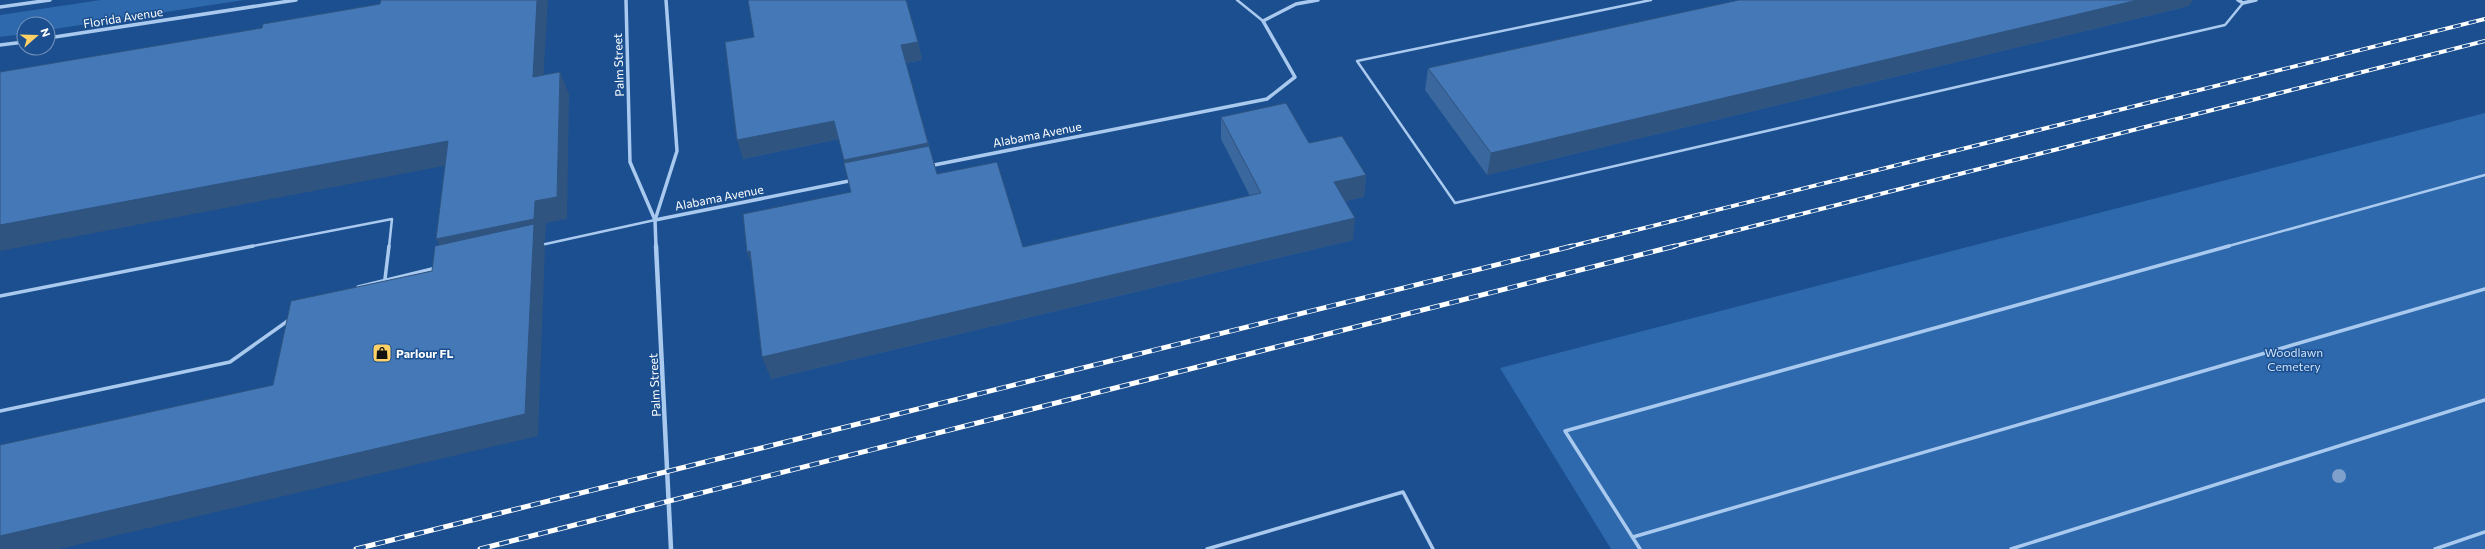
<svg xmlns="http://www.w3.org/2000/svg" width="2485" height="549" font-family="Commissioner,sans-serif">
	<rect width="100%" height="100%" fill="#1b4f8f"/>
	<g fill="#2e69ad">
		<polygon points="101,0 244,0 48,30 48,24 24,24 24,34 0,37 0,15"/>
		<polygon points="2485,113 2485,549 1611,549 1500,368"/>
	</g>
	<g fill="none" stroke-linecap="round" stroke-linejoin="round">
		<g stroke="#a9c9ee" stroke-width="2.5">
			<polyline points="1237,0 1263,21"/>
			<polyline points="1651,0 1357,61 1455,203 2225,25 2243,3"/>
			<polyline points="541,245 655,220"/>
			<polyline points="248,247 392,219 389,247"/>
			<polyline points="2225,247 2485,175"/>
		</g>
		<g stroke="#a9c9ee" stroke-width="3.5">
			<polyline points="385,279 389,246"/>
			<polyline points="358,287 436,268"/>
			<polyline points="0,296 253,246"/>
			<polyline points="0,411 230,362 289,320"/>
			<polyline points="1633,537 2485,289"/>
			<polyline points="1207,549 1403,492 1433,549"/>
			<polyline points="1640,549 1565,431 2229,246"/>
			<polyline points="2011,549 2485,400"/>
			<polyline points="2435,549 2485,532"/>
		</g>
		<g stroke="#a9c9ee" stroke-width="3.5">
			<polyline points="626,0 630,162 655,220 656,247"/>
			<polyline points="2238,0 2243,3 2256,0"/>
			<polyline points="0,7 50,0"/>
			<polyline points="48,38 296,0"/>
			<polyline points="0,45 24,42"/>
			<polyline points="929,166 1267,99 1295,77 1263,21 1296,4 1318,0"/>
			<polyline points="655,220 854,180"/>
			<polyline points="655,220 677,151 666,0"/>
		</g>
		<polyline stroke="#a9c9ee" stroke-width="4.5" points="656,246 671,549"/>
		<g stroke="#fff" stroke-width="4">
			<g id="rail-far1">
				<polyline points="1568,247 2485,19"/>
				<polyline points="1671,247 2485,41"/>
			</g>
		</g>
		<g stroke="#fff" stroke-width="5">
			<g id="rail">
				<polyline points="356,549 1572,246"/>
				<polyline points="480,549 1675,246"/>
			</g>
		</g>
		<use href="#rail-far1" stroke="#1b4f8f" stroke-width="2.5" stroke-dasharray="8" stroke-linecap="butt"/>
		<use href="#rail" stroke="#1b4f8f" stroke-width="3.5" stroke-dasharray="10" stroke-linecap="butt"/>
	</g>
	<circle fill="#7ea0ca" cx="2339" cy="476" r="7"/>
	<g fill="#3a679d">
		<polygon points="2189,6 1487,175 1425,90 1428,68"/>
		<polygon points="918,42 922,60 906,63 937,174 1023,247 1250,196 1221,139 1221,117 1309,143 1366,175 1364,197 1345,201 1353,240 771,379 752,264 747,252 851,192 839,139 743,159"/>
	</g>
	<g fill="#305480">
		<polygon points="537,0 547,0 548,1 542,99 533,77"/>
		<polygon points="2138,0 2193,0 2189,6 1487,175 1491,153"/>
		<polygon points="918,42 922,60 905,63 901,45"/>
		<polygon points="560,72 569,94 567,219 546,223 545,241 543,241 545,247 538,436 59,549 0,549 0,536 525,414 449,262 436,239 535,201"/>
		<polygon points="834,121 839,139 743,159 737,140"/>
		<polygon points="448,141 459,163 0,251 0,225"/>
		<polygon points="928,143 932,162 849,178 844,160"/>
		<polygon points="1366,175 1364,197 1332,204 1334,182"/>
		<polygon points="1355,218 1353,240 771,379 762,357"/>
		<polygon points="750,251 755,274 747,252"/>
	</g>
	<g fill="#4478b7" stroke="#305480">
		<polygon points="381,0 537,0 533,77 560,72 557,197 535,201 534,219 436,239 448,141 0,225 0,72 262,28 263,24 380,4"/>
		<polygon points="748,0 906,0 918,42 901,45 928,143 844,160 834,121 737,140 725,42 754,37"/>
		<polygon points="1739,0 2138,0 1491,153 1428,68"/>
		<polygon points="1286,103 1309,143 1342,136 1366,175 1334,182 1355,218 762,357 750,251 747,252 743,214 851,192 844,163 929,146 937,174 997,162 1023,247 1261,193 1221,117"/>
		<polygon points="534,224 525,414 0,536 0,445 273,385 291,301 432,271 435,246"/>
	</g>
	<defs>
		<g id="shop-square" transform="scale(1)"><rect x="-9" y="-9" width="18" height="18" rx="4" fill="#ffd166" stroke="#1b4f8f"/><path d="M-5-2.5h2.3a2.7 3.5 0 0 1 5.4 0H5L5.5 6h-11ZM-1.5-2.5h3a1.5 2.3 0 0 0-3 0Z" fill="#111"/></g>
	</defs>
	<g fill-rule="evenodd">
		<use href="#shop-square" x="382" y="353"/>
	</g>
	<g text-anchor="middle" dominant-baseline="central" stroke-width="3" stroke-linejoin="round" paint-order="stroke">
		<g font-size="12" fill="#fff" stroke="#1b4f8f">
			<text transform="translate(123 17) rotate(-9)">Florida Avenue</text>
			<text transform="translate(618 65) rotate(-92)">Palm Street</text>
			<text transform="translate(1037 134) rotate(-11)">Alabama Avenue</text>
			<text transform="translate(719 197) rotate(-11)">Alabama Avenue</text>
			<text transform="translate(654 385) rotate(-93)">Palm Street</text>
		</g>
		<g font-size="12" fill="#cfe3fa" stroke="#1b4f8f">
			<text x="2294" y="352">Woodlawn<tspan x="2294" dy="14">Cemetery</tspan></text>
		</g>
		<g font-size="12" font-weight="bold" fill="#fff" stroke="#1b4f8f" text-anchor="start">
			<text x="396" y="353">Parlour FL</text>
		</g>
	</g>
	<g transform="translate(36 36) rotate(70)"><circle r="19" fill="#1b4f8f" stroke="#7695bc"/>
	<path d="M0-3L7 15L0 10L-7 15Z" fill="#ffd166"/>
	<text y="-6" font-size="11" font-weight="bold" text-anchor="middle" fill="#ffffff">N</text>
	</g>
</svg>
